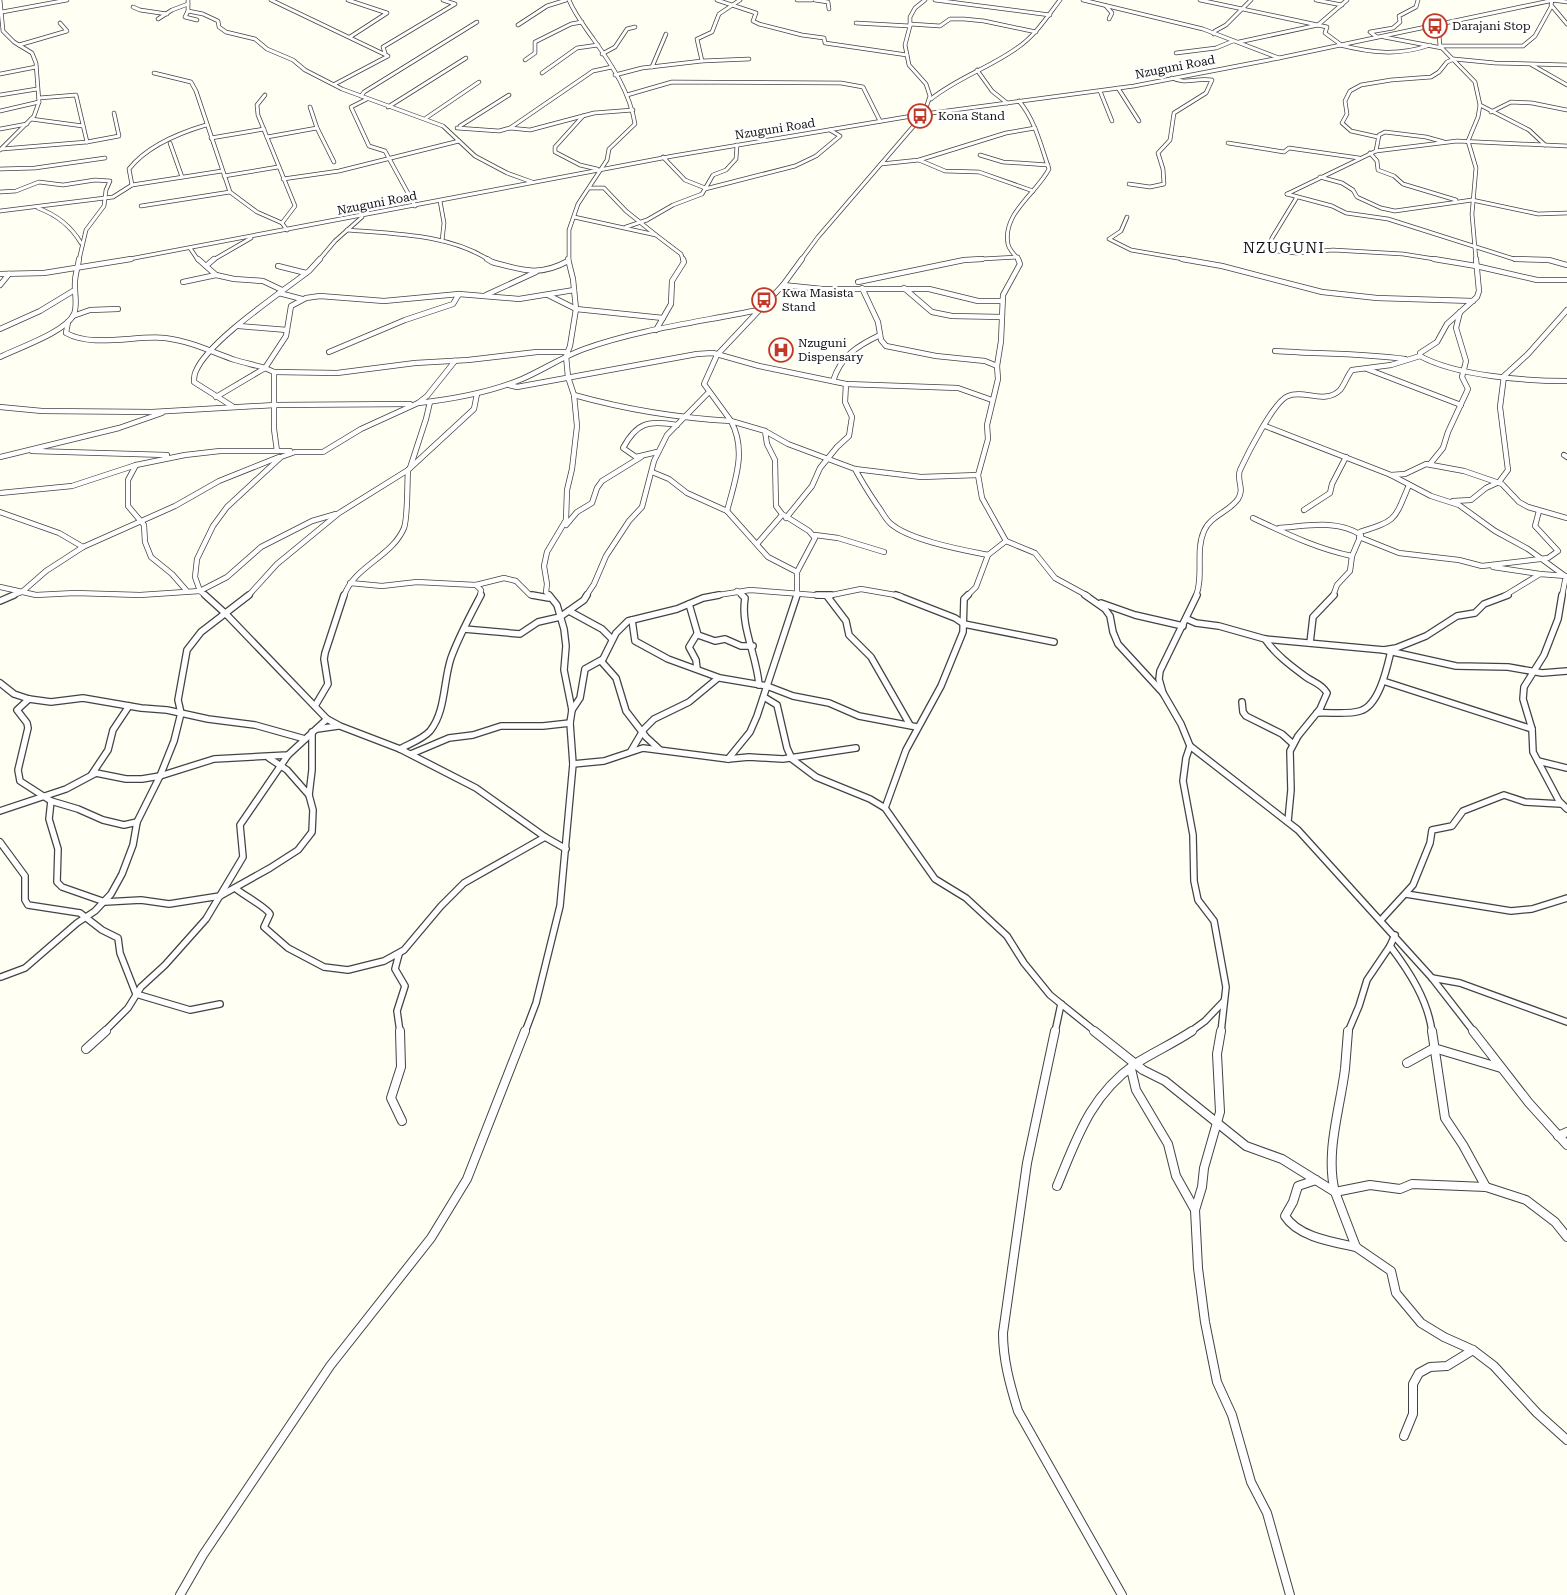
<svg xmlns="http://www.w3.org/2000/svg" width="1567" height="1595" font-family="'Roboto Serif',serif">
	<rect width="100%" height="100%" fill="#fffff4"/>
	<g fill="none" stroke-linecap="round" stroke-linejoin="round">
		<g stroke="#434343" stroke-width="4.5">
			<g id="street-far3">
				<polyline points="0,0 3,31 14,42 32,53 36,63 39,102 34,116 0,150"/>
				<polyline points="188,0 188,11 185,17 197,20"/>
				<polyline points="271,0 388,56 335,84"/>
				<polyline points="348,0 387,13 350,37"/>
				<polyline points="717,0 756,13 753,21 759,24 802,35 824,38 825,43 907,55"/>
				<polyline points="797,0 812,0"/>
				<polyline points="815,0 828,2 829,9"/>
				<polyline points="935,0 1050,15"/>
				<polyline points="1083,0 1203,29 1279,58"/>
				<polyline points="1200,0 1327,27 1325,33 1340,44"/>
				<polyline points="1316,0 1342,5"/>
				<polyline points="1567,2 1552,0 1551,5 1567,24"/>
				<polyline points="1106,6 1112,13 1109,19"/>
				<polyline points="133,7 140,10 167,14"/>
				<polyline points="188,11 203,14 218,21 219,27 226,32 255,39 267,49 293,60 305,70 342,89 443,126 475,156 507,173 532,182"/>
				<polyline points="2,12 67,0"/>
				<polyline points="158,19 172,10 188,4"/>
				<polyline points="856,23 910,26"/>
				<polyline points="910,24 940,26 950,19 964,19 984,21 1036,32"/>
				<polyline points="1438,24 1440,46 1475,82 1480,105 1478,117 1468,141 1476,168 1472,214 1476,260"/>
				<polyline points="518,25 547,6 566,0"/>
				<polyline points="1214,34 1215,31 1226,25 1251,0"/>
				<polyline points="1377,37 1370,32 1393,28 1400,22 1399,16 1416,7 1418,0"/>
				<polyline points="1384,37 1442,48"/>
				<polyline points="1239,42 1318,25 1347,0"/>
				<polyline points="19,45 67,31 60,23"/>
				<path d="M 1340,45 C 1372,53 1399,56 1430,45"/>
				<polyline points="1440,46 1523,46 1535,36 1551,7"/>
				<polyline points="385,53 383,47 455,4 443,0"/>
				<polyline points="1176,53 1216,48 1233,41"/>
				<polyline points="602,54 615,47 627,29 635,27"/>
				<polyline points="525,60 535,53 535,42 571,24 582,22"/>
				<polyline points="702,61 749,59"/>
				<polyline points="1532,65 1567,85"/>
				<polyline points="652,67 666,34"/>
				<polyline points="977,70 992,91 1007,103"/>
				<polyline points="154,73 191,82 196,91 230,192 257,212 282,223 287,230"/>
				<polyline points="542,73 577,48 598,45"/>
				<polyline points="0,74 36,67"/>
				<polyline points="615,75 642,68 702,61 697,39 712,32 719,14 740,0"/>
				<polyline points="1118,88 1139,121"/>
				<polyline points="1100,91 1112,121"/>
				<polyline points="0,95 37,89"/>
				<polyline points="265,95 257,105 258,115 295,206 282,223"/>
				<polyline points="627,95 672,82 841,83 863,87 880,121"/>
				<polyline points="361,96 364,92 477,22"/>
				<polyline points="367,99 351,107 369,146 385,151 415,206"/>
				<path d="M 931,99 C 957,78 989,68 1017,48 C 1035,36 1047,17 1060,0"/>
				<polyline points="1480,105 1529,130 1545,145"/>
				<polyline points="310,107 317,128 334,162"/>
				<polyline points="388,107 466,58"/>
				<polyline points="0,111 39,102"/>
				<polyline points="1491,112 1511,102 1532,103 1567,110"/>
				<polyline points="583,116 555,147 555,152 580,165 597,169"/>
				<polyline points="426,118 479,82"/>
				<polyline points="31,119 83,126"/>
				<polyline points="460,126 509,95"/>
				<polyline points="457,128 499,131 510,128 530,130 594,113 633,110"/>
				<polyline points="510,128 593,71 612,67"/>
				<polyline points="0,129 27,124"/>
				<polyline points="267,137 317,128"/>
				<polyline points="1378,137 1351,131 1342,123 1347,114 1345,101 1350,91 1361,85 1391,80 1431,77 1439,72 1447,62 1454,59 1495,63 1567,65"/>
				<polyline points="211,138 264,129"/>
				<polyline points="87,142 119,136 114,113"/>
				<polyline points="170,143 182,177"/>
				<polyline points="1228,143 1284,152 1289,148 1359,158"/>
				<polyline points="2,149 87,142 76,95 39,98"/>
				<polyline points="1376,151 1379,135 1385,132 1426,137 1444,142"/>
				<polyline points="1370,153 1377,161 1378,170 1394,176 1403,184 1456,200"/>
				<polyline points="980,155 1003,162 1048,165"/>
				<polyline points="663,157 685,180 705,188"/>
				<polyline points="919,160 945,171 979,172 1033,191"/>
				<polyline points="881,164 919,160 1006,133 1035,128"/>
				<polyline points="0,169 35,168 105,158"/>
				<polyline points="224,176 278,167"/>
				<polyline points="1320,177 1342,183 1353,190 1357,197 1381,208 1395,211 1472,200 1538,214 1567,213"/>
				<polyline points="283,179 339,171 459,141"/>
				<path d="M 1129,184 L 1150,187 L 1164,184 L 1163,169 L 1158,153 L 1170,140 L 1174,113 L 1206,93 L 1212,80 C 1197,77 1186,85 1172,78"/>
				<path d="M 132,185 L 129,169 C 147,146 179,133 206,125"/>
				<polyline points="590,188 604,188 626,211 656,235"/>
				<polyline points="705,189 795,166 816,156 840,136 830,130"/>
				<polyline points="0,192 16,191 39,182 63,185 95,180 110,181 106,190 104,206 86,230 79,260"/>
				<polyline points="1287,194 1332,206 1346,213 1388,219 1514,259 1550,260"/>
				<polyline points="1287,194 1376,151 1457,141 1567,146"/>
				<polyline points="1297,197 1272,238 1268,250 1296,253 1333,250 1403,254 1441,260"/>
				<polyline points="440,201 444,223 442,241"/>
				<polyline points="141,206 230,192"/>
				<path d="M 38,208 C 57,215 71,226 81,243"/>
				<polyline points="0,211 113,197 132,185 222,171"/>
				<polyline points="574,217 656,235 681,254 683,260"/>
				<polyline points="1127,217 1121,231 1109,239 1131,250 1189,260"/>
				<polyline points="626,227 647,220 673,205 702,194 713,175 726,170 736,159 737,145"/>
				<path d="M 347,230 C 394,234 449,234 489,260"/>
				<polyline points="190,248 198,260"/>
				<polyline points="124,260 673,156 924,114 1134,86 1279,58 1554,0"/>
				<polyline points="213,260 251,238"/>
				<polyline points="319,260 335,241 362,217"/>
				<path d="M 569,260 L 569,230 L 578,204 L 607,160 L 609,149 L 635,124 C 630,93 612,65 594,40 C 585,27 575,15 569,0"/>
				<polyline points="801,260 818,237 924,114 930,96 926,84 909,65 905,45 910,26 910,17 915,8 925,0"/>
				<polyline points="963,260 1018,257"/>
				<path d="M 1019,260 C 1015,255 1009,250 1008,244 C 1002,213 1037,193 1049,169 C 1041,146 1035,120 1019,101"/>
			</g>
		</g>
		<g stroke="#434343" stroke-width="6">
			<g id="street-far2">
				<polyline points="198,259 216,275 234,279 263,281 282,290"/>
				<path d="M 487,259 L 492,262 C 522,270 539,277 568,261"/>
				<polyline points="1018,259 1020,264 1003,295 1001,341 997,366 998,379 987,425 988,439 978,475 982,498 1006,541 1035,553 1055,578 1088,596"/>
				<polyline points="1182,259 1222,266 1322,292 1377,298 1473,301"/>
				<polyline points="1434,259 1476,266 1537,280 1567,280"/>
				<path d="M 1476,259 L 1479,291 L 1477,297 L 1447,324 L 1437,342 L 1420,353 L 1420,356 C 1456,376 1526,381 1567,381"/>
				<polyline points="1515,259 1549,260 1567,265"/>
				<polyline points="206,266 214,259"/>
				<polyline points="278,266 306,273"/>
				<polyline points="0,274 44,273 131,259"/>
				<polyline points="183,282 216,275"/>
				<polyline points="858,282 964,260 982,259"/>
				<polyline points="0,285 9,274"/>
				<polyline points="783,285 822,289 929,289 978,301 1002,301"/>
				<polyline points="862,288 878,322 881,340 886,346 936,356 985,361 997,366"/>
				<polyline points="904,288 932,312 952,316 1002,317"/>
				<polyline points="279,293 302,299"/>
				<polyline points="486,295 536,272"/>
				<polyline points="548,295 576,309 663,318"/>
				<polyline points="73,316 90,310 118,309"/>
				<path d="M 68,322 L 66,333 C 93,348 135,335 165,338 C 190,341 212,352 235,360 C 245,363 255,365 265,368"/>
				<polyline points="239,326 287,330"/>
				<polyline points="0,329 40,311 73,291"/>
				<polyline points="656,330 671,304 672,281 684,262 683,259"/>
				<path d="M 1275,351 C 1318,354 1362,353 1405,359"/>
				<polyline points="329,352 405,320 453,304 459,294"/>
				<path d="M 0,357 C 18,348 66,332 74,314 C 78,304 74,292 75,282 C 75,274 78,267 79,259"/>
				<polyline points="1367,369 1461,405"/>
				<polyline points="274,372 337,373 415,363 468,360 537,352 568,352"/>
				<path d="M 833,381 C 841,356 857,346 880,335"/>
				<polyline points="509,385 517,387 697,354 713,353 759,366 846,384 958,388 992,400"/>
				<path d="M 574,395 C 624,409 679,418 731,421 C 747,451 735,480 727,511"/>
				<polyline points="216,397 265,368"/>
				<path d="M 419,403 C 454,399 489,393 522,379 C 543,370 562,357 584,349 C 640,329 700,322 758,310"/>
				<path d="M 232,406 L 194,382 C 194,379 194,374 196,371 C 208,341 282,292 309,271 L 320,259"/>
				<polyline points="0,407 42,411 152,412 275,405 410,404"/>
				<polyline points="1265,426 1391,475 1431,496 1459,505 1495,531 1528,549 1565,576"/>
				<polyline points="765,431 788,444 855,469 921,477 978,475"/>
				<polyline points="32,451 167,455"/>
				<polyline points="277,451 274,429 274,372 265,368 286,336 291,306 306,298 320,296 384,301 459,294 519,299 574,290"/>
				<path d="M 657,452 L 636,457 L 623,448 C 637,422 649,420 677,425"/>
				<polyline points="1564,455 1567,457"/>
				<polyline points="0,457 119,428 162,413"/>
				<polyline points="1430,464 1443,448 1448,432 1468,389 1462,377 1466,361 1456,328 1460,312"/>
				<polyline points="136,465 128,480 128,506 144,525 145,542 151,557 172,574 186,590"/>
				<polyline points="410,468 426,419 430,402"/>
				<path d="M 855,469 C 862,482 869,493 877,505 C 882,511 884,517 890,523 C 908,540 963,550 988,555"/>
				<polyline points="652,472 669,479 687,493 727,511 768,557 797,572"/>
				<polyline points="1391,475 1405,474 1426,464 1464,471 1502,484 1519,502 1528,507 1567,518"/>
				<polyline points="0,493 72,486 136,465 185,455 220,451 290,451"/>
				<polyline points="1453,501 1471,500 1486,488 1499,482 1508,470 1500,407 1504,376 1528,354 1567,310"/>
				<polyline points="1304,510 1330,493 1332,484 1346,457"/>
				<polyline points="0,512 59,533 83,547"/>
				<polyline points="786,518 812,486 820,468 837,447 849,436 852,417 845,402 846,384"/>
				<path d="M 1253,518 C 1285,533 1317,549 1352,556"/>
				<polyline points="566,525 577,512 592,503 597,488 602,481 641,457"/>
				<path d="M 1279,528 C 1306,526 1337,519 1361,535 L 1352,556 L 1350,571 L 1337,585 L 1333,596"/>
				<path d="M 1360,532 C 1397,520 1394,521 1409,485"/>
				<polyline points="815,535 838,538 884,552"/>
				<polyline points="1359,537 1399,553 1459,560 1482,566 1548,558 1558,551 1535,526 1539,511"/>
				<polyline points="757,544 782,515"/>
				<polyline points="1493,567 1540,574"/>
				<polyline points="350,583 382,586 417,582 476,585 504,578 516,581 530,595 539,596"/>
				<polyline points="476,585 481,590 480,596"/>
				<polyline points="0,587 36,595 75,593 140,595 200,591 227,577 261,547 312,521 336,514"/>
				<polyline points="737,591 743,596"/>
				<polyline points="11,596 22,592 46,571 83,547 175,506 219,481 279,457"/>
				<polyline points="206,596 200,591 195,577 197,559 213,526 227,507 281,457 295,452 323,452 361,429 418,403 427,396 455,361"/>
				<polyline points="248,596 277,564 339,513 408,470 474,409 477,394"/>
				<path d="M 344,596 C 354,566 392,557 404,528 C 408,517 407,483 408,470"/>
				<polyline points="550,596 546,592 547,584 544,566 547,552 566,520 567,490 572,469 577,426 574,395 568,377 566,356 570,346 576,309 573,279 568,259"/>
				<polyline points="586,596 594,584 606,556 629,521 642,507 654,461 667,435 709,392"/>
				<polyline points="712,596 750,590 827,596 861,589 901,596"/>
				<polyline points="797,596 797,572 815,538 809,531 782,514 776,506 775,460 767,444 765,431 731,421 704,384 717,355 783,285 802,259"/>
				<polyline points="967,596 976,587 988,555 1006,541"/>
				<path d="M 1196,596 C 1204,576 1195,551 1204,531 C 1210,516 1229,512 1238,499 C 1245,489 1236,480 1240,470 C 1247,455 1274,401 1288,396 C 1304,389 1325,405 1340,390 C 1345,384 1347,376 1352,370 L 1391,365 L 1420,356"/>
				<polyline points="1504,596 1540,574 1566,576 1562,596"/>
			</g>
		</g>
		<g stroke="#434343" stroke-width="8">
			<g id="street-far1">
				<polyline points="205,595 226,614 327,719 340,726 400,749 476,788 545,837 566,849"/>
				<polyline points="532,595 549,598"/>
				<path d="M 742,595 L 745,598 C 740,626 757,656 759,685"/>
				<polyline points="817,595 831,595"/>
				<polyline points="896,595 955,618 964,624 1054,642"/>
				<polyline points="1085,595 1105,609 1110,616 1113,632 1118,644 1163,693"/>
				<polyline points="1197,595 1160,671 1159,679 1163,693 1181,724 1190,746 1298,830 1432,978 1474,1032"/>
				<polyline points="1562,595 1558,619 1544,655 1524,687 1523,699 1532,729 1533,752 1559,801 1567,809"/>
				<polyline points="827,596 846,621 849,635 871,657 910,725"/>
				<polyline points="0,601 14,595"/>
				<polyline points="1101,603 1135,615 1183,626"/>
				<polyline points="689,604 698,635 715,641 725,639 741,646 753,646"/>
				<polyline points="569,611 602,629 612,639"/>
				<polyline points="1187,619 1196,623 1219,626 1265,639 1384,650 1456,666 1508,667 1542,673 1567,671"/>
				<polyline points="632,620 635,641 668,659 720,678 767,686 793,696 829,703 859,716 917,727"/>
				<polyline points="464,629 520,634 538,622 560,617 584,600 587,595"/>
				<polyline points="697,634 689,647 696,660 697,669"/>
				<path d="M 1265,639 C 1275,654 1291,666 1306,677 C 1313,682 1322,684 1327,693 L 1320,709 L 1298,736 L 1290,751 L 1291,790 L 1288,821"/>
				<polyline points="1310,643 1313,617 1334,595"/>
				<polyline points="1384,650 1396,648 1426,636 1457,616 1475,613 1484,604 1508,595"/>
				<polyline points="601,661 616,678 626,711 646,737 659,749"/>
				<polyline points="1383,681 1532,729"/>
				<polyline points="0,683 14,694 29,699 51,702 83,698 141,708 167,710 208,719 255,725 305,739"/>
				<polyline points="764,697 777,705 787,748 792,759 816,777 870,799 885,808 935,879 966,898 1007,936 1024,963 1050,995 1096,1032"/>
				<polyline points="29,699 17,710 27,723 28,728 18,770 20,781 51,801 78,809 103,820 124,825 137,822"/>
				<polyline points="1242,702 1243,712 1246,716 1282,734 1293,744"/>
				<polyline points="315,706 328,684 324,659 325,653 344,595"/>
				<polyline points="572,710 580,698 585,669 603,659 616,633 628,621 677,609 703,598 719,595"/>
				<path d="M 1317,713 C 1330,712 1347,715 1360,711 C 1379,706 1387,668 1391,651"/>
				<polyline points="317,729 338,726"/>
				<polyline points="1190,746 1186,758 1183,781 1193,835 1194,881 1198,900 1214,921 1226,987 1221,1032"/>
				<path d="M 400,749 C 409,744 423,739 430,731 C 446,711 443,682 451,658 C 459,636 470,616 481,595"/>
				<polyline points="631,751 644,729 654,719 689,702 718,678"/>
				<polyline points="411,754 449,738 473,735 501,726 543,726 570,723"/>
				<polyline points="269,758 287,770 309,795"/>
				<polyline points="728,759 750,732 757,716 797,595"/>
				<polyline points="1538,761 1567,768"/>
				<polyline points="573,764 604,761 643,748 728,759 749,757 783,759 856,748"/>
				<polyline points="92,774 108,750 113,730 129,706"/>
				<polyline points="51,801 49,819 58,849 57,882 62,887 105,902 141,900 169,904 220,896 270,868 298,850 312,832 313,810 309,795 312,770 312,732"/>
				<polyline points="885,808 906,750 941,686 963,632 964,599 968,595"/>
				<polyline points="0,811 66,789 96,773 126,779 142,779 160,776 214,759 288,755 327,719"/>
				<polyline points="0,842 25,876 25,900 28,905 80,913 102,930 118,938 120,953 136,994 190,1010 220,1004"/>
				<path d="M 235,888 C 243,895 266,907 270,914 L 264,927 L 288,948 L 324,967 L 348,970 L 384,961 L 404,950 L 441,906 L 464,883 L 545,837"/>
				<polyline points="1406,894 1511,911 1532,909 1567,898"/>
				<polyline points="1381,920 1413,885 1430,843 1432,830 1452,826 1463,811 1504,795 1525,802 1561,804"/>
				<path d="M 1390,946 C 1409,971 1428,1000 1432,1032"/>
				<polyline points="399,954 395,969 405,986 397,1011 400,1032"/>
				<polyline points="1,977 25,968 77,923 95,911 111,894 122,874 133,845 137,822 160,776 174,741 181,713 178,700 187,650 201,632 249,595"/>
				<polyline points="1432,978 1460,983 1567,1022"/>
				<polyline points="104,1032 128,1008 141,987 165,965 206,919 243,857 240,825 288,755"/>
				<polyline points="525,1032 536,1003 560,906 573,764 570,723 572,710 564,670 566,646 564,629 557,605 549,595"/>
				<polyline points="1055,1032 1061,1004"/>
				<polyline points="1190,1032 1205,1021 1224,1001"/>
				<polyline points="1348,1032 1359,1006 1367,980 1390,946 1395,935"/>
			</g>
		</g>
		<g stroke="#434343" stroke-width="10">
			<g id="street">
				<polyline points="400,1031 401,1067 391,1098 402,1121"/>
				<path d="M 1055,1031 L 1027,1163 L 1003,1333 C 1003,1360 1010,1385 1018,1411 L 1122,1595"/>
				<polyline points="1094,1031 1143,1070 1165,1081 1246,1146 1282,1159 1335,1192 1356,1247 1391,1271 1396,1293 1421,1323 1444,1337 1473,1350 1494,1366 1537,1413 1567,1440"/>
				<polyline points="1221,1031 1217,1054 1220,1112 1204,1168 1202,1187 1195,1210 1198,1268 1205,1322 1217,1382 1232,1415 1251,1482 1267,1513 1290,1595"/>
				<path d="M 1348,1031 C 1347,1043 1346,1057 1345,1069 C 1340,1109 1325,1153 1335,1192 L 1370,1185 L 1400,1189 L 1412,1184 L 1486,1187 L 1526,1200 L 1555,1222 L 1567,1237"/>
				<polyline points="1432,1031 1445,1118 1463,1145 1486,1187"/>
				<polyline points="1473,1031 1529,1103 1567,1145"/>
				<polyline points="86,1049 106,1031"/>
				<polyline points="1407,1063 1434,1048 1501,1068"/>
				<polyline points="1131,1069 1136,1090 1168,1144 1176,1176 1195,1210"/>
				<polyline points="1558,1136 1567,1132"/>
				<path d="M 1316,1180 L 1298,1186 L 1293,1202 L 1285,1216 C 1298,1237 1333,1242 1356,1247"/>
				<path d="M 1057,1186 C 1077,1138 1090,1096 1135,1064 C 1154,1052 1174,1043 1192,1031"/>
				<polyline points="1404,1436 1413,1414 1413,1384 1419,1373 1430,1367 1447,1366 1473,1350"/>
				<polyline points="180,1595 203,1555 330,1366 431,1238 467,1179 525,1031"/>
			</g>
		</g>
		<use href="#street-far3" stroke="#fff" stroke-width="3"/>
		<use href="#street-far2" stroke="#fff" stroke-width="4.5"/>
		<use href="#street-far1" stroke="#fff" stroke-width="5.5"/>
		<use href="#street" stroke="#fff" stroke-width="8"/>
	</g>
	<defs>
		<g id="bus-ring" transform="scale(1.25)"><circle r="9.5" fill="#fff" stroke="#c23826" stroke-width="1.5"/><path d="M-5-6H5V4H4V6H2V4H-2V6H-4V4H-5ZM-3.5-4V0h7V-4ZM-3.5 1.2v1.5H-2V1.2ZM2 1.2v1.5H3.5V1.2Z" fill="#c23826"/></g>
		<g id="hospital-ring" transform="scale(1.25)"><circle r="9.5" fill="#fff" stroke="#c23826" stroke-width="1.5"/><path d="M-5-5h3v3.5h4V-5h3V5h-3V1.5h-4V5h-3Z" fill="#c23826"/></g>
	</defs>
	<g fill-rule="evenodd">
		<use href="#bus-ring" x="1435" y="26"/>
		<use href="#bus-ring" x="920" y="116"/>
		<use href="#bus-ring" x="764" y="300"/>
		<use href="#hospital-ring" x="781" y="350"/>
	</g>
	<g text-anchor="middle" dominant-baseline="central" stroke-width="5" stroke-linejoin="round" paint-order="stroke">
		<g font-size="12" fill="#101010" stroke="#fff" text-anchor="start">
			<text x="1452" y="26">Darajani Stop</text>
			<text x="938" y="116">Kona Stand</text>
			<text x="782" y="293">Kwa Masista<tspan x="782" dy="14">Stand</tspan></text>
			<text x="798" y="343">Nzuguni<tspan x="798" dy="14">Dispensary</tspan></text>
		</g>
		<g font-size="12" fill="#101010" stroke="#fff">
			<text transform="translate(1175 67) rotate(-11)">Nzuguni Road</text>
			<text transform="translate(775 129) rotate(-9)">Nzuguni Road</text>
			<text transform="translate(377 203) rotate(-11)">Nzuguni Road</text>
		</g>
		<g font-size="15" letter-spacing="1" fill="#101010" stroke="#fff">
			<text x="1284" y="248">NZUGUNI</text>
		</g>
	</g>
</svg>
